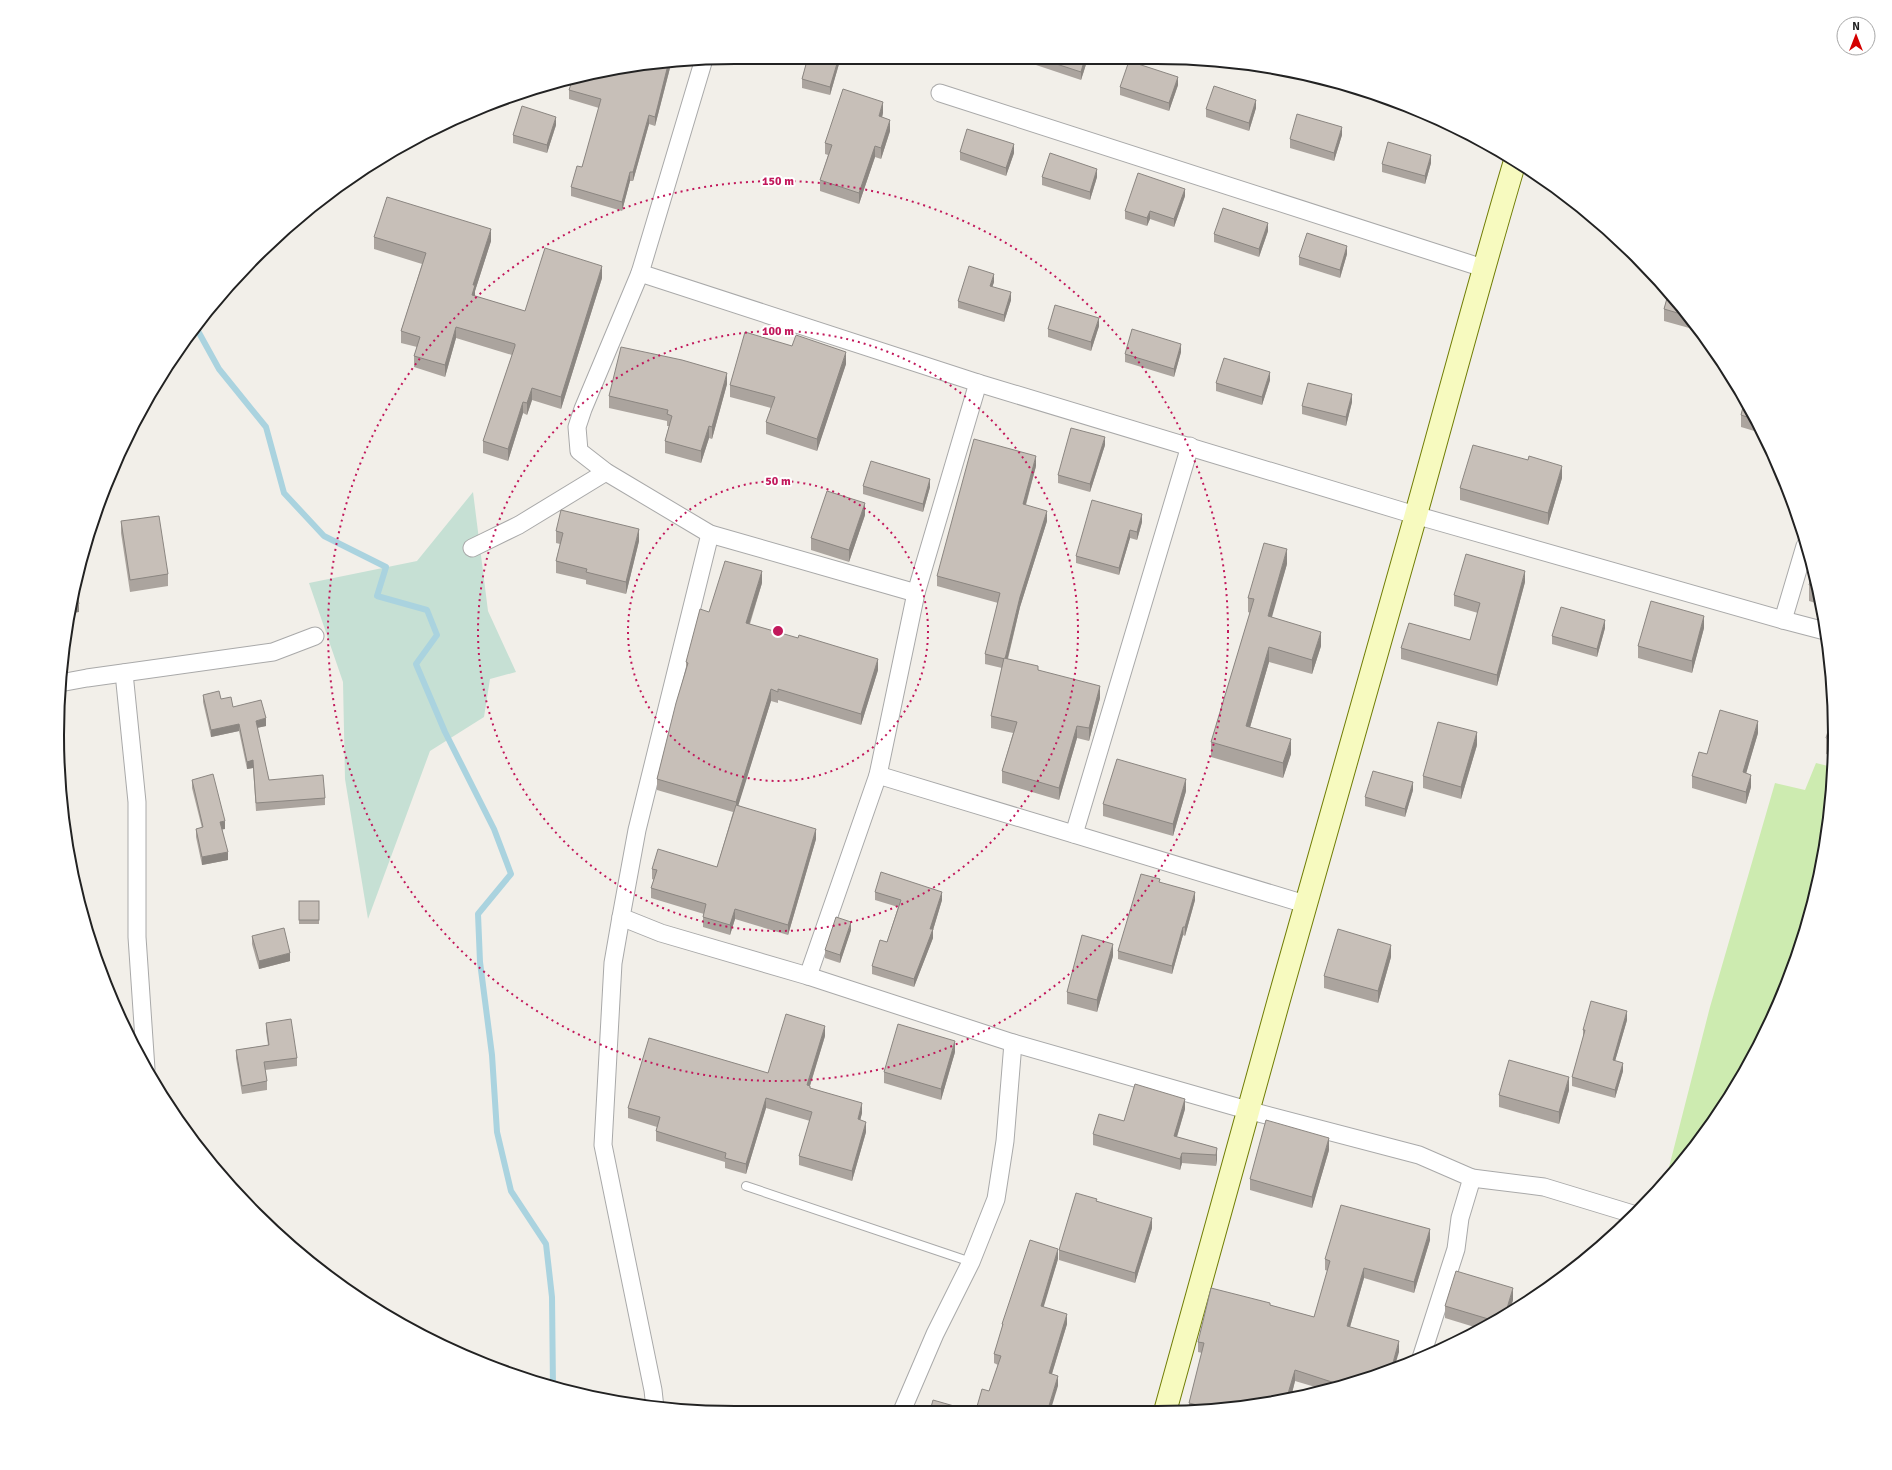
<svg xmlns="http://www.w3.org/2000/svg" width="1892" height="1470" font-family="Signika,sans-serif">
	<rect width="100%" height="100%" fill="#f2efe9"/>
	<polygon fill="#cdebb0" points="1816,763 1832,767 1822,867 1783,995 1721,1112 1666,1179 1710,1007 1775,783 1805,790"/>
	<polygon fill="#c6e0d4" points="473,492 488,611 516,672 490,679 484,717 430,751 368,919 345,779 343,682 309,583 417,561"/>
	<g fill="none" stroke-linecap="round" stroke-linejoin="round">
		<polyline stroke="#aad3df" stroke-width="6" points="197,322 198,331 219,369 266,427 284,493 324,536 386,567 377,596 427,610 437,635 416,664 445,732 494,829 511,874 478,914 480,962 492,1055 497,1132 511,1191 546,1244 552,1297 553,1388"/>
		<g stroke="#a9a9a9" stroke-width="10">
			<polyline id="lane" points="746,1186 971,1262"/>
		</g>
		<g stroke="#a9a9a9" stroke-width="19">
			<g id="street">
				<polyline points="704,59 640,273 583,409 577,427 579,451 606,472 710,534 916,593"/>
				<polyline points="940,93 1483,268"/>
				<polyline points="640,273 978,383 1415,515 1783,620"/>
				<polyline points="710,534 637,830 621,917 661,933 808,976 1013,1043 1247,1110 1419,1155 1472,1178 1460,1218 1456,1249 1421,1358"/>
				<polyline points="1805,546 1783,620 1825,631"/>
				<polyline points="472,548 519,525 606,472"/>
				<polyline points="124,673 137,802 137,937 146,1069"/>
				<polyline points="60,683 87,678 273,652 315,636"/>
				<polyline points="878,775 1305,904"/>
				<polyline points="1074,834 1190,446"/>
				<polyline points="621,917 613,963 603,1145 653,1390 655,1408"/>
				<polyline points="808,976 878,775 916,593 978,383"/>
				<polyline points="1472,1178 1544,1187 1636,1215"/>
				<polyline points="902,1411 935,1334 971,1262 996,1199 1005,1141 1013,1043"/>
			</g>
		</g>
		<g stroke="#707d05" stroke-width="24">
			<path id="secondary" d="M 1166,1408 C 1247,1111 1331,814 1415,518 C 1448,399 1480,279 1515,161"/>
		</g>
		<use href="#lane" stroke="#fff" stroke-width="8"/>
		<use href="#street" stroke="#fff" stroke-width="17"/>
		<use href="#secondary" stroke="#f7fabf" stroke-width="22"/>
	</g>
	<g fill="#aba49e">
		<polygon points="808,57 841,57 830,95 802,88 802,79"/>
		<polygon points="1036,58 1088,58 1081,80 1036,65"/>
		<polygon points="677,61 676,65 671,64 655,126 649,124 633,181 630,181 622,211 571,196 571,187 582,167 599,108 569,99 569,90 646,63"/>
		<polygon points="1178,85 1169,111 1120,95 1120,87"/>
		<polygon points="1256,108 1249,131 1206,117 1206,109"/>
		<polygon points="883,113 882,118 890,131 881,159 875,157 859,204 820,191 820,180 828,155 825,154 825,143"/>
		<polygon points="556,125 547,153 513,143 513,135"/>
		<polygon points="1342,135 1334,161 1290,148 1290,139"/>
		<polygon points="960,152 1014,153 1006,176 960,160"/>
		<polygon points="1431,163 1425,184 1382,172 1382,164"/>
		<polygon points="1042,177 1097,177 1090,200 1042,185"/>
		<polygon points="1185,196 1174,227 1150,219 1147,226 1125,219 1125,211"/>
		<polygon points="1268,231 1259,257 1214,242 1214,234"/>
		<polygon points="374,237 491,241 475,291 475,296 525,311 602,278 561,409 532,400 527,415 523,413 508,461 483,453 483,441 512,355 456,338 445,377 414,367 414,356 417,347 401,343 401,331 422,264 374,249"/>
		<polygon points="1347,254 1340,278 1299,265 1299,257"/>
		<polygon points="994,282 992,287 1011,300 1004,322 958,308 958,301"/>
		<polygon points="1669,291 1700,331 1664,321 1664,309"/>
		<polygon points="1099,326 1091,351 1048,337 1048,329"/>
		<polygon points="1181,352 1174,377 1125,362 1125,354"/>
		<polygon points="846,364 817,451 766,434 766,422 771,408 730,397 730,385"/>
		<polygon points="1270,380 1262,405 1216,391 1216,383"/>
		<polygon points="727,384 712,439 709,438 701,463 665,453 665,441 669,426 667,426 667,421 609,408 609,396"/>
		<polygon points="1352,402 1346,426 1302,414 1302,406"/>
		<polygon points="1744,403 1761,433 1741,427 1741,415"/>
		<polygon points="1105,445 1090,492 1058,483 1058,475"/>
		<polygon points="1036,466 1026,505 1047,521 1020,607 1008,659 1038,670 1100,698 1089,741 1077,738 1059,800 1002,783 1002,771 1013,733 991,728 991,716 1002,668 985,664 985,654 998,603 937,586 937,576"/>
		<polygon points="1562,478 1548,525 1460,500 1460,488"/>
		<polygon points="863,486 930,487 923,512 863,494"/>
		<polygon points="865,515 849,562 811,550 811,538"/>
		<polygon points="121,521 168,574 168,586 130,592 121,533"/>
		<polygon points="1142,522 1137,540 1130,538 1119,575 1076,563 1076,556"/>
		<polygon points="556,531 639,541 626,594 586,584 586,580 556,573 556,561 560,544 556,543"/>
		<polygon points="1287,564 1271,617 1321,646 1312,674 1269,662 1250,727 1291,754 1283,778 1211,757 1211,742 1250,613 1248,612 1248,598"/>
		<polygon points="1813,573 1822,603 1822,605 1809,601 1809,585"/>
		<polygon points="1525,582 1497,686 1401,659 1401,648 1470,640 1478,613 1454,606 1454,595"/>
		<polygon points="762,583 750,624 878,670 861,725 778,700 778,703 771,701 738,805 816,839 788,935 735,919 730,935 703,927 703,917 704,914 651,898 651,888 654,880 652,879 652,869 717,867 733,812 657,790 657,779 686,670 686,662 709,612"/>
		<polygon points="1605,628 1597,657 1552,644 1552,636"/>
		<polygon points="1704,628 1692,673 1638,658 1638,646"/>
		<polygon points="203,695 221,699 233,707 266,726 257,728 269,780 325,798 325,805 256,811 253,768 247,769 239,731 211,737 203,702"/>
		<polygon points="1758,733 1746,773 1751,787 1746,804 1692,788 1692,776 1707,754"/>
		<polygon points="1835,735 1833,756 1826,754 1826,738"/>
		<polygon points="1477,745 1461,799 1423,788 1423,776"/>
		<polygon points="192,780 225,829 222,829 228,860 202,865 196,837 196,829 202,828 192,788"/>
		<polygon points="1413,790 1405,817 1365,806 1365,797"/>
		<polygon points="1186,791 1173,836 1103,816 1103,804"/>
		<polygon points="1160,883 1195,900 1185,936 1183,935 1172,974 1118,959 1118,951"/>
		<polygon points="875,892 942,900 933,930 933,938 914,987 872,974 872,966 887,942 898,907 875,900"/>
		<rect x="299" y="901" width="20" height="23"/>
		<polygon points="851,930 840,963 825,958 825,950"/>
		<polygon points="252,936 290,961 259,969 252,944"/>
		<polygon points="1113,956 1097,1012 1067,1004 1067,992"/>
		<polygon points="1391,957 1378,1003 1324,988 1324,976"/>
		<polygon points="1627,1020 1615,1061 1623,1071 1615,1098 1572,1086 1572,1077 1583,1038 1583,1030"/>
		<polygon points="266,1023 297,1058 297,1066 265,1070 267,1081 267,1090 242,1094 236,1058 236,1050 268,1045 266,1031"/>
		<polygon points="825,1036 810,1086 810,1088 862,1113 860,1120 866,1132 852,1181 799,1165 799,1156 810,1121 766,1108 746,1174 725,1168 725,1162 656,1141 656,1131 657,1127 628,1118 628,1108 768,1073"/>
		<polygon points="955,1052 941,1100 884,1083 884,1072"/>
		<polygon points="1569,1090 1559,1124 1499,1107 1499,1095"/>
		<polygon points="1185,1109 1177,1137 1217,1148 1217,1159 1216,1166 1182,1163 1180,1170 1093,1145 1093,1134 1124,1121"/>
		<polygon points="1329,1150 1312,1208 1250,1190 1250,1179"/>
		<polygon points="1097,1201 1152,1228 1135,1283 1059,1260 1059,1250"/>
		<polygon points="1430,1240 1414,1293 1364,1278 1350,1327 1399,1352 1375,1377 1322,1389 1295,1381 1291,1397 1245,1407 1189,1408 1189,1403 1202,1353 1198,1352 1198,1342 1270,1305 1314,1317 1328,1271 1325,1270 1325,1259"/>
		<polygon points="1058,1259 1043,1307 1067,1324 1052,1374 1058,1386 989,1391 998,1365 994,1363 994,1354 1002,1329 1002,1324"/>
		<polygon points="1513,1300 1509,1313 1481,1329 1445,1318 1445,1306"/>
	</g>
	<g fill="#8b8681">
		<polygon points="839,57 841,57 830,95 830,87"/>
		<polygon points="1085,58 1088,58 1081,80 1081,72"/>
		<polygon points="669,61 671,61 671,64 655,126 655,117"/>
		<polygon points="1178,77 1178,85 1169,111 1169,103"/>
		<polygon points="1256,100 1256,108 1249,131 1249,123"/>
		<polygon points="883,102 883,113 879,127 879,116"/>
		<polygon points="649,115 649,124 633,181 633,172"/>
		<polygon points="556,117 556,125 547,153 547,145"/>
		<polygon points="890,120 890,131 881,159 881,148"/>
		<polygon points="1342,127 1342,135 1334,161 1334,153"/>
		<polygon points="1014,144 1014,153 1006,176 1006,168"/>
		<polygon points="875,146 875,157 859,204 859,193"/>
		<polygon points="1431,155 1431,163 1425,184 1425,176"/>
		<polygon points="1097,169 1097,177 1090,200 1090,192"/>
		<polygon points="630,172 630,181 622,211 622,202"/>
		<polygon points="1185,189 1185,196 1174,227 1174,219"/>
		<polygon points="1150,211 1150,219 1147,226 1147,218"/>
		<polygon points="1268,223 1268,231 1259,257 1259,249"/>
		<polygon points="491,229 491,241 475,291 475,297 472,295 473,285"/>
		<polygon points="1347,246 1347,254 1340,278 1340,270"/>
		<polygon points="602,266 602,278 561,409 561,397"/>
		<polygon points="994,274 994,282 990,294 990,286"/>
		<polygon points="1011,292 1011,300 1004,322 1004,315"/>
		<polygon points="1099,318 1099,326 1091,351 1091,342"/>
		<polygon points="456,327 456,338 445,377 445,365"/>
		<polygon points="1181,344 1181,352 1174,377 1174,369"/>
		<polygon points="846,352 846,364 817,451 817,439"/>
		<polygon points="1270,372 1270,380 1262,405 1262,397"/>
		<polygon points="727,373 727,384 712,439 712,427"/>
		<polygon points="532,388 532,400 527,415 527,403"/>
		<polygon points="1352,394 1352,402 1346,426 1346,417"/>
		<polygon points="523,402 523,413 508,461 508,449"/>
		<polygon points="709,426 709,438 701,463 701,451"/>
		<polygon points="1105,437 1105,445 1090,492 1090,484"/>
		<polygon points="1036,456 1036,466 1023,514 1023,504"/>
		<polygon points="1562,466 1562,478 1548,525 1548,513"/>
		<polygon points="930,479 930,487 923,512 923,504"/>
		<polygon points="865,503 865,515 849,562 849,550"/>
		<polygon points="1047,511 1047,521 1020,607 1005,669 1005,659 1020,597"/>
		<polygon points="1142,514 1142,522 1137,540 1137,532"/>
		<polygon points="639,529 639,541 626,594 626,582"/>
		<polygon points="1130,530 1130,538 1119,575 1119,568"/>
		<polygon points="1287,549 1287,564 1268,631 1268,616"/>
		<polygon points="762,571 762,583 746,634 746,623"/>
		<polygon points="1525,571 1525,582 1497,686 1497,675"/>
		<polygon points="79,604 79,612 69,614 71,606"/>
		<polygon points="1704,616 1704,628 1692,673 1692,661"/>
		<polygon points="1605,620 1605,628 1597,657 1597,649"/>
		<polygon points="1321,632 1321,646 1312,674 1312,660"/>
		<polygon points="1269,647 1269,662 1246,741 1246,726"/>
		<polygon points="878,659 878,670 861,725 861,714"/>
		<polygon points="1100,686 1100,698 1089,741 1089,728"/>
		<polygon points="771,689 771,701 736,813 736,802"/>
		<polygon points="266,718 266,726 256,728 256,721"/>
		<polygon points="1758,721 1758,733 1743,784 1743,772"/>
		<polygon points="239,724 239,731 211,737 211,730"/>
		<polygon points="1077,726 1077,738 1059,800 1059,788"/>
		<polygon points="1477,732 1477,745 1461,799 1461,787"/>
		<polygon points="1291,739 1291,754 1283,778 1283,763"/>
		<polygon points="253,760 253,768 247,769 247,762"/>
		<polygon points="1751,775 1751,787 1746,804 1746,792"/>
		<polygon points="1186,779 1186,791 1173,836 1173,824"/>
		<polygon points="1413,782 1413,790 1405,817 1405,809"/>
		<polygon points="225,821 225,829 220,830 220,822"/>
		<polygon points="816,829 816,839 788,935 788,925"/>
		<polygon points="228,852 228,860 202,865 202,857"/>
		<polygon points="942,892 942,900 933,930 933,938 914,987 914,979"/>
		<polygon points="1195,892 1195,900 1185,936 1185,927"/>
		<polygon points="735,909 735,919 730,935 730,925"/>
		<polygon points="851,922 851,930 840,963 840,955"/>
		<polygon points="1183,927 1183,935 1172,974 1172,966"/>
		<polygon points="1113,944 1113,956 1097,1012 1097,1000"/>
		<polygon points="1391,945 1391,957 1378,1003 1378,991"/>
		<polygon points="290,953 290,961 259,969 259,961"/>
		<polygon points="1627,1011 1627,1020 1613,1068 1613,1060"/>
		<polygon points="825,1026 825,1036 807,1095 807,1085"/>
		<polygon points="955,1041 955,1052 941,1100 941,1089"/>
		<polygon points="1623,1063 1623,1071 1615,1098 1615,1090"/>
		<polygon points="1569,1077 1569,1090 1559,1124 1559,1112"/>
		<polygon points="766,1098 766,1108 746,1174 746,1164"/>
		<polygon points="1185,1099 1185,1109 1174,1146 1174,1136"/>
		<polygon points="862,1103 862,1113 858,1129 858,1119"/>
		<polygon points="866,1122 866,1132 852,1181 852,1171"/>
		<polygon points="1329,1138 1329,1150 1312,1208 1312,1197"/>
		<polygon points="1217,1148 1217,1159 1216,1166 1216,1155"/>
		<polygon points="1182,1153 1182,1163 1180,1170 1180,1159"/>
		<polygon points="1152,1218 1152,1228 1135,1283 1135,1273"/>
		<polygon points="1430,1229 1430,1240 1414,1293 1414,1282"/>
		<polygon points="1058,1249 1058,1259 1041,1316 1041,1306"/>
		<polygon points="1364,1268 1364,1278 1347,1337 1347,1326"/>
		<polygon points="1513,1288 1513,1300 1509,1313 1505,1315"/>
		<polygon points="1067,1314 1067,1324 1049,1383 1049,1373"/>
		<polygon points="1399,1341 1399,1352 1394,1369 1391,1370"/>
		<polygon points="1295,1370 1295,1381 1291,1397 1287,1397"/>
		<polygon points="1058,1376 1058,1386 1051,1409 1048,1409"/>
	</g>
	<g fill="#c7bfb8" stroke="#8b8681">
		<polygon points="808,57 839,57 830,87 802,79"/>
		<polygon points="1038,58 1085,58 1081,72"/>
		<polygon points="669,61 655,117 649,115 633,172 630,172 622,202 571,187 577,166 582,167 601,99 569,90 573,78 646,63"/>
		<polygon points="1129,61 1178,77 1169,103 1120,87"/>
		<polygon points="1214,86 1256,100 1249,123 1206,109"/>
		<polygon points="843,89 883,102 879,116 890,120 881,148 875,146 859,193 820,180 832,145 825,143"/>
		<polygon points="522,106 556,117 547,145 513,135"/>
		<polygon points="1297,114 1342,127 1334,153 1290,139"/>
		<polygon points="967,129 1014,144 1006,168 960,152"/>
		<polygon points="1388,142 1431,155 1425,176 1382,164"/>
		<polygon points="1050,153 1097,169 1090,192 1042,177"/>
		<polygon points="1138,173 1185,189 1174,219 1150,211 1147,218 1125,211"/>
		<polygon points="387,197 491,229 473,285 475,285 472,295 525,311 545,248 602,266 561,397 532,388 527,403 523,402 508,449 483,441 515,346 515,344 456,327 445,365 414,356 420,337 401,331 426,253 374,237"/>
		<polygon points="1223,208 1268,223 1259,249 1214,234"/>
		<polygon points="1307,233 1347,246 1340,270 1299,257"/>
		<polygon points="969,266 994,274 990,286 1011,292 1004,315 958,301"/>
		<polygon points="1669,291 1688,316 1664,309"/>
		<polygon points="1055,305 1099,318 1091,342 1048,329"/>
		<polygon points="1132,329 1181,344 1174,369 1125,354"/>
		<polygon points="745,332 792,346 796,335 846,352 817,439 766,422 775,397 730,385"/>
		<polygon points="621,347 682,360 727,373 712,427 709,426 701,451 665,441 672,416 667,414 668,410 609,396"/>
		<polygon points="1224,358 1270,372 1262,397 1216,383"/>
		<polygon points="1308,383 1352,394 1346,417 1302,406"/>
		<polygon points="1744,403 1753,419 1741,415"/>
		<polygon points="1071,428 1105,437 1090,484 1058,475"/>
		<polygon points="974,439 1036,456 1023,504 1047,511 1020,597 1005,659 985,654 1000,593 937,576"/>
		<polygon points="1473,445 1528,460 1529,456 1562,466 1548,513 1460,488"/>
		<polygon points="871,461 930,479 923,504 863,486"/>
		<polygon points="827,491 865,503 849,550 811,538"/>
		<polygon points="1092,500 1142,514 1137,532 1130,530 1119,568 1076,556"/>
		<polygon points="561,510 639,529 626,582 586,572 587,569 556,561 563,533 556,531"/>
		<polygon points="159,516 168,574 130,580 121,521"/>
		<polygon points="1264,543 1287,549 1268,616 1321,632 1312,660 1269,647 1246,726 1291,739 1283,763 1211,742 1254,599 1248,598"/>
		<polygon points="1466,554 1525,571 1497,675 1401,648 1409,623 1470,640 1480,603 1454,595"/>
		<polygon points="725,561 762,571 746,623 798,638 799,635 878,659 861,714 778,689 778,692 771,689 736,802 657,779 676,703 688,663 686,662 700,609 709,612"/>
		<polygon points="1813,573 1817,588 1809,585"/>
		<polygon points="75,586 79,604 71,606"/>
		<polygon points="1651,601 1704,616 1692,661 1638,646"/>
		<polygon points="1561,607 1605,620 1597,649 1552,636"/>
		<polygon points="1004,658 1038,666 1038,670 1100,686 1089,728 1077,726 1059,788 1002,771 1017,722 991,716"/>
		<polygon points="219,691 221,699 231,697 233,707 261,700 266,718 256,721 269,780 323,775 325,798 256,803 253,760 247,762 239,724 211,730 203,695"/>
		<polygon points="1720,710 1758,721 1743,772 1751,775 1746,792 1692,776 1699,752 1707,754"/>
		<polygon points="1833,714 1835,735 1834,741 1826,738"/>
		<polygon points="1438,722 1477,732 1461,787 1423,776"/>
		<polygon points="1117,759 1186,779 1173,824 1103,804"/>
		<polygon points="1373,771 1413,782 1405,809 1365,797"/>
		<polygon points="213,774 225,821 220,822 228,852 202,857 196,829 203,827 192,780"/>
		<polygon points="736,805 816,829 788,925 735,909 730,925 703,917 706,904 651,888 657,870 652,869 658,849 717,867"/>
		<polygon points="881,872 942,892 930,929 933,929 914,979 872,966 880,940 887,942 901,900 875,892"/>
		<polygon points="1141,874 1160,879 1159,882 1195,892 1185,927 1183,927 1172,966 1118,951"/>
		<rect x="299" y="901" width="20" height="19"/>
		<polygon points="836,917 851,922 840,955 825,950"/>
		<polygon points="284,928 290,953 259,961 252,936"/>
		<polygon points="1338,929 1391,945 1378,991 1324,976"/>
		<polygon points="1082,935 1113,944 1097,1000 1067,992"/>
		<polygon points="1591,1001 1627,1011 1613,1060 1623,1063 1615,1090 1572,1077 1585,1030 1583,1030"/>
		<polygon points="786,1014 825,1026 807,1085 810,1086 810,1088 862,1103 858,1119 866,1122 852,1171 799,1156 812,1112 766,1098 746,1164 725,1158 726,1153 656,1131 660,1117 628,1108 649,1038 768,1073"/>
		<polygon points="291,1019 297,1058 264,1062 267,1081 242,1086 236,1050 269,1045 266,1023"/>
		<polygon points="898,1024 955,1041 941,1089 884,1072"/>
		<polygon points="1509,1060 1569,1077 1559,1112 1499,1095"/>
		<polygon points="1135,1084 1185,1099 1174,1136 1217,1148 1216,1155 1182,1153 1180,1159 1093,1134 1099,1114 1124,1121"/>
		<polygon points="1266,1120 1329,1138 1312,1197 1250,1179"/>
		<polygon points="1076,1193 1097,1199 1096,1201 1152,1218 1135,1273 1059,1250"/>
		<polygon points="1341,1205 1430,1229 1414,1282 1364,1268 1347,1326 1399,1341 1391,1370 1375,1377 1341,1385 1295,1370 1287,1397 1245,1407 1210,1408 1189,1403 1204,1343 1198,1342 1211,1288 1270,1303 1270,1305 1314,1317 1330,1261 1325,1259"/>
		<polygon points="1030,1240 1058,1249 1041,1306 1067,1314 1049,1373 1058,1376 1048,1409 976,1410 982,1389 989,1391 1001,1356 994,1354 1003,1324 1002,1324"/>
		<polygon points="1456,1271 1513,1288 1505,1315 1495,1321 1445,1306"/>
		<polygon points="933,1400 968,1410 930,1411"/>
	</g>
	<g fill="none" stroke="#c2185b" stroke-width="2" stroke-dasharray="2 4">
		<circle cx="778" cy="631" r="150"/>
		<circle cx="778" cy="631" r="300"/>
		<circle cx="778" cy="631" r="450"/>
	</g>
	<path d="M0 0H1892V1470H0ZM735 64H1157A671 671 0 0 1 1828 735V735A671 671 0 0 1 1157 1406H735A671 671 0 0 1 64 735V735A671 671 0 0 1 735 64Z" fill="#fff" fill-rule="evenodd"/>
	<path fill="none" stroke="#222" stroke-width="2" d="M735 64H1157A671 671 0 0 1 1828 735V735A671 671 0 0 1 1157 1406H735A671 671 0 0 1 64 735V735A671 671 0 0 1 735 64Z"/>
	<circle cx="778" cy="631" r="6" fill="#c2185b" stroke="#fff" stroke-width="2"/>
	<g font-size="12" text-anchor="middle" font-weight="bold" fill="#c2185b" stroke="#fff" stroke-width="4" stroke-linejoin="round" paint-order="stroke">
		<text x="778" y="185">150 m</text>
		<text x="778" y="335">100 m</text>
		<text x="778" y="485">50 m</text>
	</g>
	<g transform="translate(1856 36)"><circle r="19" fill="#ffffff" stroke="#a7a7a7"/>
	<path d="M0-3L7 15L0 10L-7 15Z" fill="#d40000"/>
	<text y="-6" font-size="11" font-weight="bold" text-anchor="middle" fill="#222222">N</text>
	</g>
</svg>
